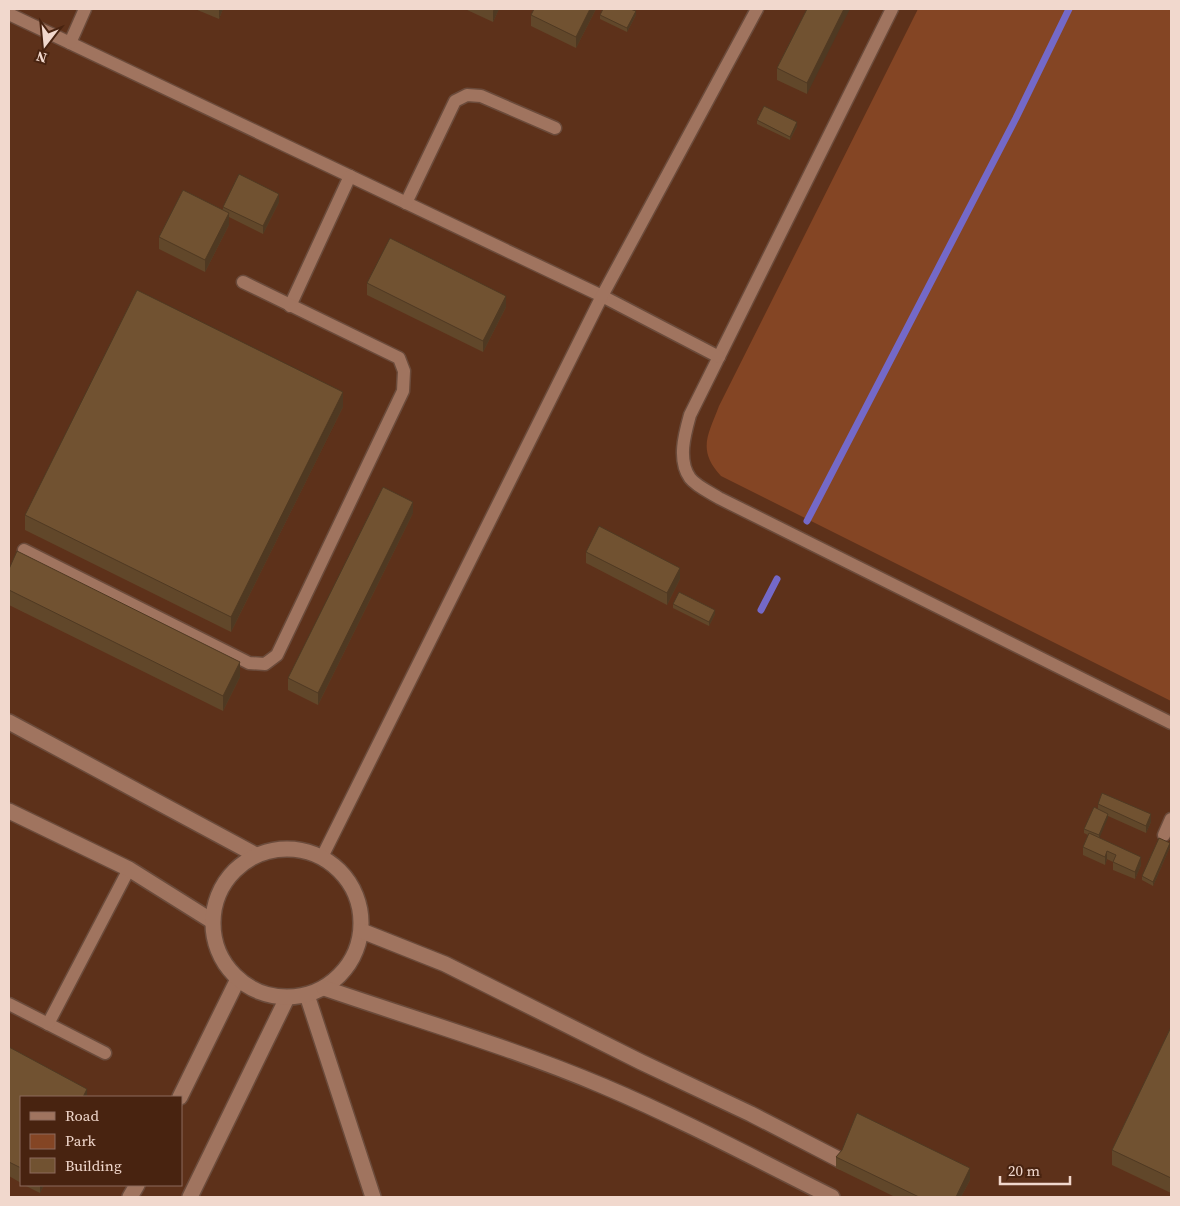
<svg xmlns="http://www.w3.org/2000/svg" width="1180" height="1206" font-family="'Source Serif 4',serif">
	<rect width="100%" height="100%" fill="#532d1b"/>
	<path fill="#5d311a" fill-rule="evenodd" d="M 9,9 L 1171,9 L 1171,1197 L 9,1197 ZM 21,1097 L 181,1097 L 181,1185 L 21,1185 Z"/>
	<path fill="#844524" d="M 918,9 L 1171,9 L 1171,701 L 721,476 C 697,450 708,435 719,406 Z"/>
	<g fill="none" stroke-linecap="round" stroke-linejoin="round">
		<g stroke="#7469c8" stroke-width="7">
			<polyline points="807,521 1016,118 1069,9"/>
			<polyline points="761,610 777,579"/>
		</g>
		<g stroke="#6b4b3b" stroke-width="15">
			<g id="service">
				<path d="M 892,9 L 690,415 C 685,433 677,460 690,478 C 696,486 711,493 719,498 L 1171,723"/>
				<polyline points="9,14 602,296 719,357"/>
				<polyline points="70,43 85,9"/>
				<polyline points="406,203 455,101 467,95 481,96 555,128"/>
				<polyline points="290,306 350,176"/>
				<polyline points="24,550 249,663 265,664 277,655 403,391 404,371 399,358 243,282"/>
				<polyline points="1164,835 1171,819"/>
				<polyline points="322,857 602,296 757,9"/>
				<polyline points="9,1004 105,1053"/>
				<polyline points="48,1024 129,869"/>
			</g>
		</g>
		<g stroke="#6b4b3b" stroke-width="18">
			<g id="minor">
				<polyline points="307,995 373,1197"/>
				<polyline points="180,1097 238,979"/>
				<polyline points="130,1197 137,1185"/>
				<polyline points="190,1197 287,998"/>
			</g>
		</g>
		<g stroke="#6b4b3b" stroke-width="18">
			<g id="tertiary">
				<polyline points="9,722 256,855"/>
				<polyline points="9,811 129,869 212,921"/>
				<circle cx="287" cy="923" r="74"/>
				<polyline points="362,931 445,964 641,1062 751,1114 842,1161"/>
				<path d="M 324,988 C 417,1020 513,1048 603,1086 C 681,1119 756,1159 832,1197"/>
			</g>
		</g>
		<use href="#service" stroke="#a0745f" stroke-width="12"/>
		<use href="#minor" stroke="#a0745f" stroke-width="15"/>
		<use href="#tertiary" stroke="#a0745f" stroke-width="15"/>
	</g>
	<g fill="#61472a">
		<polygon points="195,9 223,9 219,19"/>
		<polygon points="465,9 499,9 493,22"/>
		<polygon points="596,9 576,48 531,26 531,15"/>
		<polygon points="807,9 807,94 777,80 777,68"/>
		<polygon points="600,15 636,15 627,32 600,19"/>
		<polygon points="757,120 797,126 790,140 757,124"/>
		<polygon points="279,202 263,234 229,217 229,225 205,272 159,249 159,237 223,211 223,207"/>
		<polygon points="367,283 506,307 483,352 367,295"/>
		<polygon points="343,407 231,632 25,530 25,515"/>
		<polygon points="413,513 318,705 288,690 288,678"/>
		<polygon points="586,552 680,579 667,605 586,563"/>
		<polygon points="9,569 240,677 223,711 9,605"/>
		<polygon points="673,604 715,614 709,626 673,608"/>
		<polygon points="1098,804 1151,822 1146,833 1108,816 1099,838 1141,865 1135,879 1113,870 1113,862 1107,859 1105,865 1083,855 1083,847 1088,835 1084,833 1084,829 1098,809"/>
		<polygon points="1170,847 1153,886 1142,880 1142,876"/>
		<polygon points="1171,1027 1171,1193 1112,1165 1112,1150"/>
		<polygon points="9,1047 87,1097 21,1097 21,1183 9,1176"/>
		<polygon points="836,1157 970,1180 961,1197 895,1197 836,1168"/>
		<polygon points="24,1185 44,1185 40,1193"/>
	</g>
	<g fill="#4f3922">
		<polygon points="219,9 223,9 219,19"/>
		<polygon points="494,9 499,9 493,22 493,11"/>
		<polygon points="590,9 596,9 576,48 576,37"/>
		<polygon points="844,9 850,9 807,94 807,83"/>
		<polygon points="636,11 636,15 627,32 627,28"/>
		<polygon points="797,122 797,126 790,140 790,137"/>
		<polygon points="279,194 279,202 263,234 263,226"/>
		<polygon points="229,213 229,225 205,272 205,260"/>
		<polygon points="506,296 506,307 483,352 483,341"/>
		<polygon points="343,392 343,407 231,632 231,617"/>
		<polygon points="413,502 413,513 318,705 318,693"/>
		<polygon points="680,568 680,579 667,605 667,593"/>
		<polygon points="715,610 715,614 709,626 709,622"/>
		<polygon points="240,662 240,677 223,711 223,696"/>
		<polygon points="1108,814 1108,818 1099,839 1099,835"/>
		<polygon points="1151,814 1151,822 1146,833 1146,826"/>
		<polygon points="1170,843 1170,847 1153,886 1153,882"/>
		<polygon points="1107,851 1107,859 1105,865 1105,857"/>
		<polygon points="1141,857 1141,865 1135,879 1135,872"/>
		<polygon points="87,1089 87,1097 83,1097"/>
		<polygon points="970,1168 970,1180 961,1197 956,1197"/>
		<polygon points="40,1185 44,1185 40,1193"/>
	</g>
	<g fill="#715231" stroke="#4f3922">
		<polygon points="534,9 590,9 576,37 531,15"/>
		<polygon points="603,9 630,9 636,11 627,28 600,15"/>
		<polygon points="807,9 844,9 807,83 777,68"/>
		<polygon points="764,106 797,122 790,137 757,120"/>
		<polygon points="239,174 279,194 263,226 223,207"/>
		<polygon points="183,190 229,213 205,260 159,237"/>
		<polygon points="390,238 506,296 483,341 367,283"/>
		<polygon points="137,290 343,392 231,617 25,515"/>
		<polygon points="383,487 413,502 318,693 288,678"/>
		<polygon points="599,526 680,568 667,593 586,552"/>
		<polygon points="17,551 240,662 223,696 9,590 9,569"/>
		<polygon points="679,592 715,610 709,622 673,604"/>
		<polygon points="1102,793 1151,814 1146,826 1098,804"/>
		<polygon points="1094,807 1108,814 1099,835 1084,829"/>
		<polygon points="1089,833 1141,857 1135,872 1113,862 1116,855 1107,851 1105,857 1083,847"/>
		<polygon points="1159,838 1170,843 1153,882 1142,876"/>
		<polygon points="1171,1027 1171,1178 1112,1150"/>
		<polygon points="9,1047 87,1089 83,1097 21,1097 21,1168 9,1162"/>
		<polygon points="857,1113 970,1168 956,1197 919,1197 836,1157 842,1150"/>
	</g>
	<rect width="1180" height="1206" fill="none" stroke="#f1d8cd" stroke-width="20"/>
	<rect x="20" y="1096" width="162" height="90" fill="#482310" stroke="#8c6b5c"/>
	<rect x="30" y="1112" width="25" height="8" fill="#a0745f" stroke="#8c6b5c"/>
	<text x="65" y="1121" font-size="15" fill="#f1d8cd">Road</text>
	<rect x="30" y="1134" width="25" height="15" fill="#844524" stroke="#8c6b5c"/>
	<text x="65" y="1146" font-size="15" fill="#f1d8cd">Park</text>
	<rect x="30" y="1158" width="25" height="15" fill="#715231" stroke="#8c6b5c"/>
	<text x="65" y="1171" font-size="15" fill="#f1d8cd">Building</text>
	<g transform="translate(45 45) rotate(196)" stroke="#482310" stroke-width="4" paint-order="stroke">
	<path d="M0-4L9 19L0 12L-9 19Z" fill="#f1d8cd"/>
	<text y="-8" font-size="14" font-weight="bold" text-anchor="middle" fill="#f1d8cd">N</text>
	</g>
	<path d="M1000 1176v8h70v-8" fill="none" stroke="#f1d8cd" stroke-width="2.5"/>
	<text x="1008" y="1176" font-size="15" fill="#f1d8cd" stroke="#482310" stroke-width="4" paint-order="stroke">20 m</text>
</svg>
